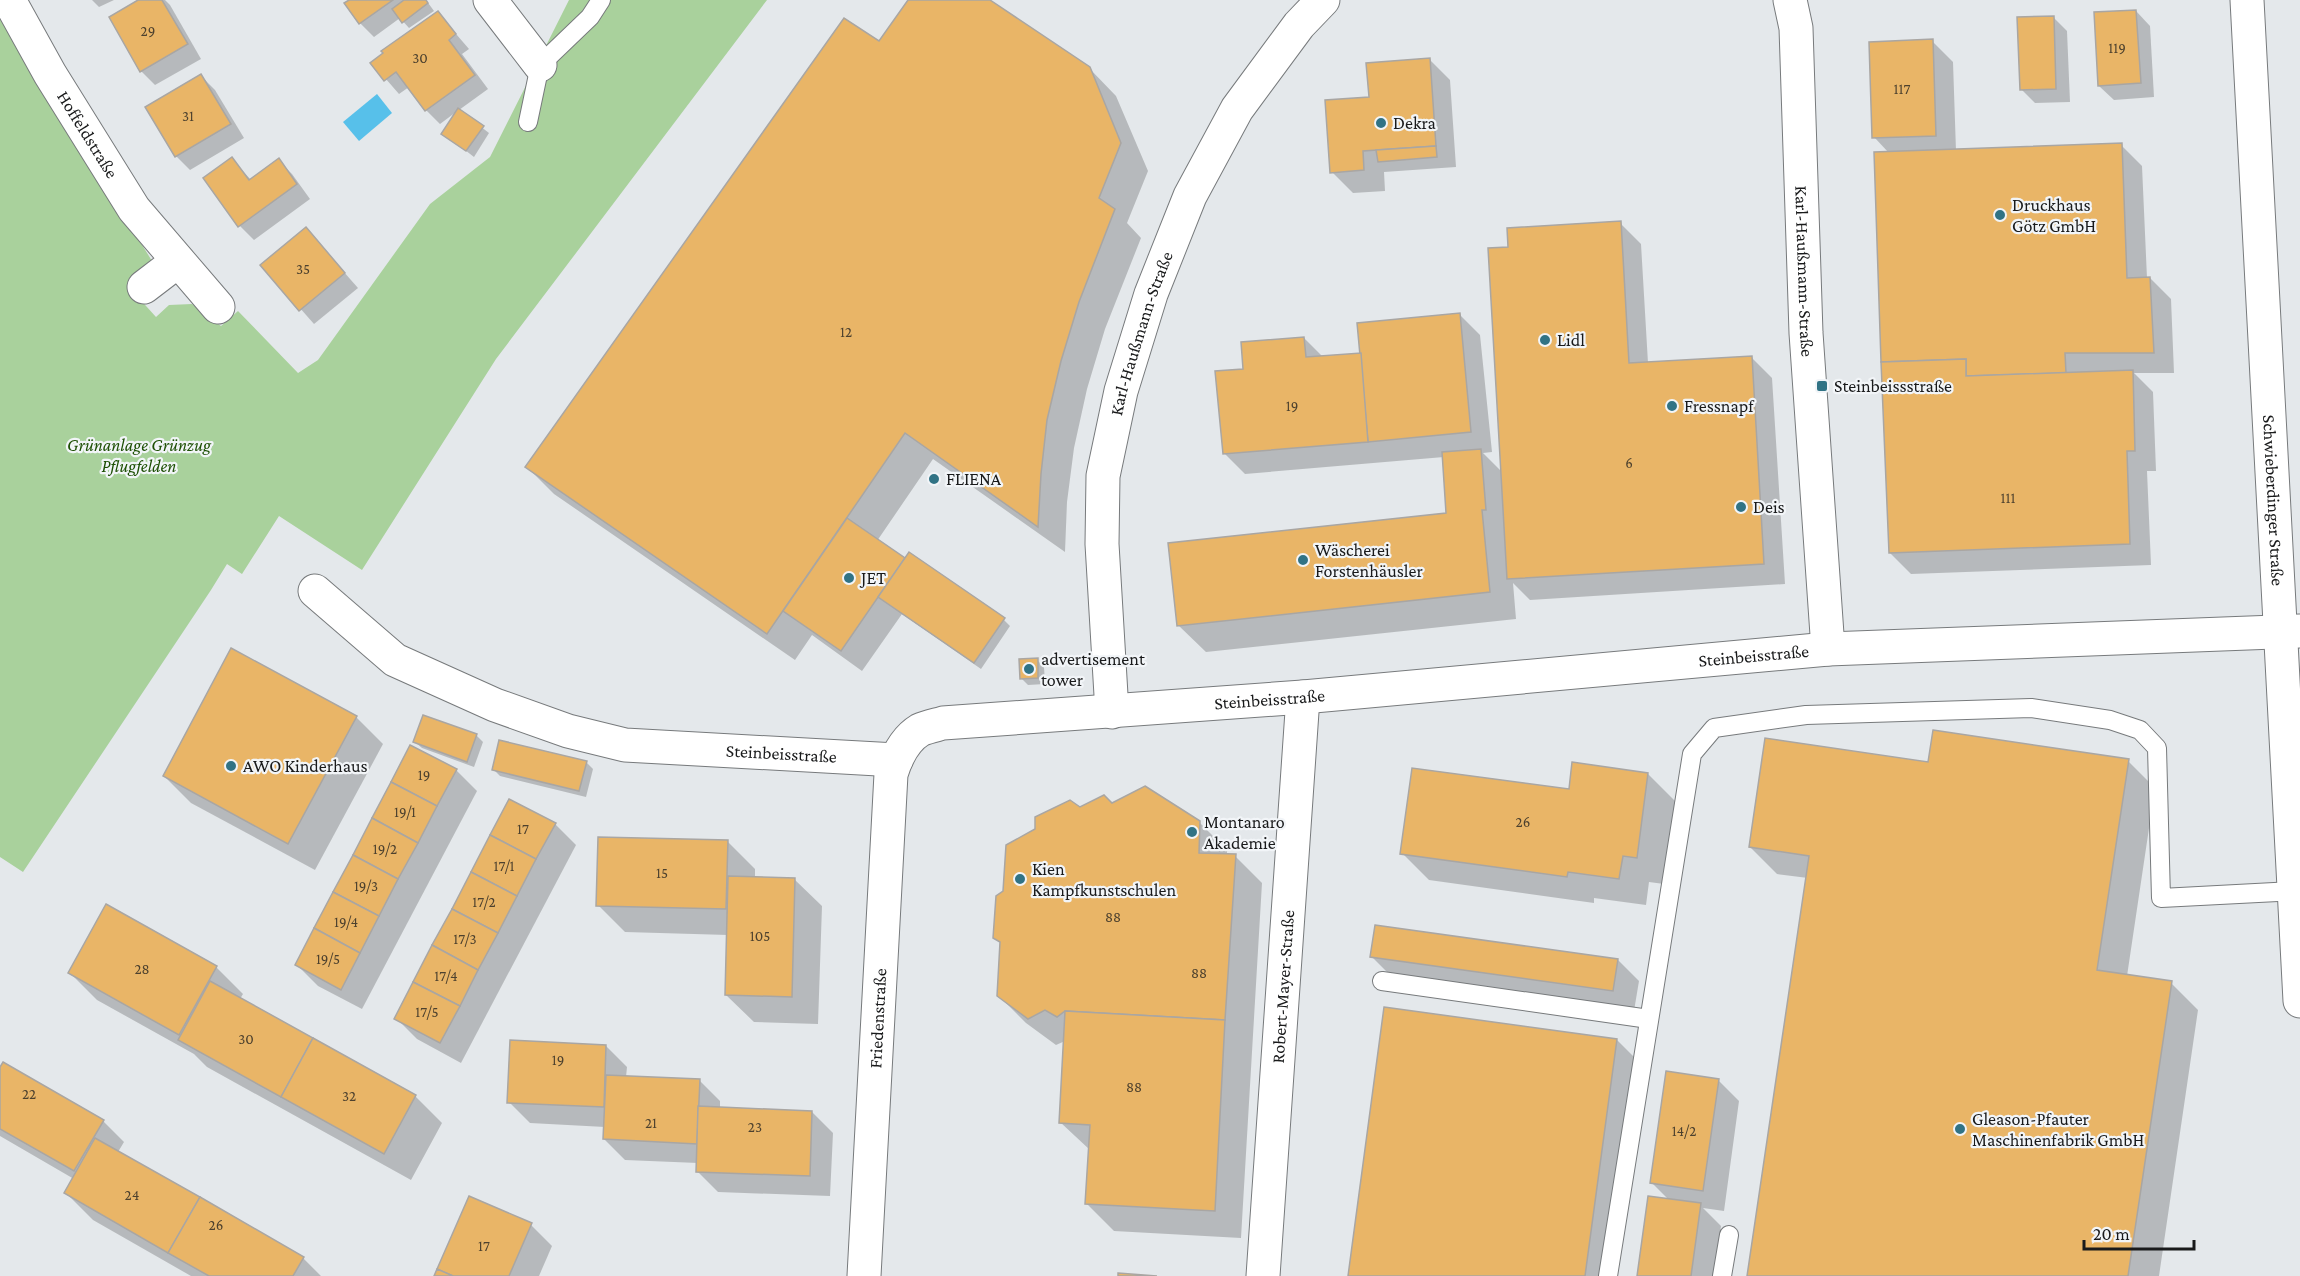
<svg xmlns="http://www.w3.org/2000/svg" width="2300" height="1276" font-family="'Crimson Pro',serif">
	<rect width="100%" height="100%" fill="#e4e8eb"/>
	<polygon fill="#a9d19c" points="569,0 767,0 496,359 362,570 279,516 242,574 227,564 211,590 23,872 0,857 0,15 152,261 127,285 156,317 169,305 192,304 221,326 238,311 298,373 318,360 430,204 490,157"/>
	<polygon fill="#57c0ea" points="377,94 392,113 359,141 343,122"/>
	<g fill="#0003">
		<polygon points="92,0 114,0 99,7"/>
		<polygon points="141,0 165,0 170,5 201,59 155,85 141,71"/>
		<polygon points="352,0 426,0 434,11 409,28 400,18 374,37 360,23"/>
		<polygon points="910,0 987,0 1089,68 1116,96 1148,171 1127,223 1141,238 1105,329 1087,389 1074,448 1067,502 1065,552 933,459 877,541 1004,620 1010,626 981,669 902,614 862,671 812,635 795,660 554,494 527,467 880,44"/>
		<polygon points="2136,11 2150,26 2154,97 2114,100 2099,86"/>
		<polygon points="438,13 469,49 462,54 488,89 459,110 489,133 474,157 443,133 456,112 440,124 426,110 409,87 399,94 372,63"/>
		<polygon points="2053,17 2067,31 2070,102 2035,103 2021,89"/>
		<polygon points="1932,41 1953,62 1956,151 2121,145 2142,166 2147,278 2150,278 2171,299 2174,373 2134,373 2153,392 2156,471 2147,471 2151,565 1911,574 1890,553 1889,153 1874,137"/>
		<polygon points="1429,59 1450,80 1456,167 1384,172 1385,191 1353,193 1332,172 1370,98"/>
		<polygon points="201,76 215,90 244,138 190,170 176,156"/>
		<polygon points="232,159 251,180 278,160 292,174 310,199 254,240 240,226 205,178"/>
		<polygon points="1620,223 1641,244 1648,363 1751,357 1772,378 1785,584 1530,600 1513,583 1516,619 1206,652 1178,625 1448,514 1444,457 1245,474 1224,453 1245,370 1304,338 1323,357 1363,354 1459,314 1480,335 1492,452 1483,453 1503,473 1509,249"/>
		<polygon points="306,229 358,288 314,324 262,265"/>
		<polygon points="1037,660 1044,667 1045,684 1028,685 1021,678"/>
		<polygon points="356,717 383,744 315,870 191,803 164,776"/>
		<polygon points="476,735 483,742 474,767 422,748 415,742"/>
		<polygon points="2128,761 2155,788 2127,976 2171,983 2198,1010 2159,1276 1749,1276 1808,878 1777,874 1750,847 1930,764"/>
		<polygon points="586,762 593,769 586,797 500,776 493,769"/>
		<polygon points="456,770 477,791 362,1009 318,986 297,965"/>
		<polygon points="1648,774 1675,801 1664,884 1649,882 1646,905 1594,898 1594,903 1429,880 1402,853 1570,791"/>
		<polygon points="1111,805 1200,823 1227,850 1227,856 1235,856 1262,883 1241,1238 1114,1231 1087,1204 1090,1150 1060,1122 1065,1041 1056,1045 1026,1023 999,996 1001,944 995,937 1004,892 1079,809"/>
		<polygon points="555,824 576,845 461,1063 417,1039 396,1018"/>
		<polygon points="728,842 755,869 755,878 794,879 822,906 818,1024 754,1022 726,995 728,935 625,932 598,905"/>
		<polygon points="1372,957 1618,960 1639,981 1634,1011 1393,978"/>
		<polygon points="216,967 243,994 240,999 415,1096 442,1123 411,1180 207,1067 194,1054 97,1000 70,973"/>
		<polygon points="1617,1040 1644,1067 1615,1276 1349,1276"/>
		<polygon points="606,1046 627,1067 626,1077 699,1080 720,1101 720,1108 812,1112 833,1133 830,1196 718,1192 697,1171 698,1163 625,1160 604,1139 605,1127 530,1123 509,1102"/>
		<polygon points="0,1070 103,1121 124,1142 118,1152 303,1258 321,1276 191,1276 93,1220 66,1193 74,1179 0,1136"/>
		<polygon points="1718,1080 1739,1101 1724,1211 1703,1208 1721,1226 1714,1276 1638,1276 1670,1201 1652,1183"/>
		<polygon points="531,1225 552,1246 539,1276 436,1276"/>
	</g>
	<g fill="#e9b567" stroke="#a9a6a3" stroke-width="1.5">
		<polygon points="138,0 162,0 188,44 140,72 109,17"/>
		<polygon points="349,0 393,0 359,24 344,3"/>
		<polygon points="404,0 426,0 428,3 402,23 392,9"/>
		<polygon points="908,0 990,0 1090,67 1121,143 1099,198 1115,209 1079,302 1061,361 1047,420 1041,474 1038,527 905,433 767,634 525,467 844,18 879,41"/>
		<polygon points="2136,10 2141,83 2098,86 2094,12"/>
		<polygon points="438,11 456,34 449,40 475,75 425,111 396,72 384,81 370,63 383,53 381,51"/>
		<polygon points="2054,16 2056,89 2020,90 2017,17"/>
		<polygon points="1933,39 1936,136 1872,138 1869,42"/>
		<polygon points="1430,58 1436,146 1363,151 1364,170 1330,173 1325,100 1369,97 1366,63"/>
		<polygon points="201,74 231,124 175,157 145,107"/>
		<polygon points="458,108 484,126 466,151 441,134"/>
		<polygon points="2122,143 2127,278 2150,277 2154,353 2065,353 2066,373 1966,376 1966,359 1881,362 1874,152"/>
		<polygon points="1436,146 1437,157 1378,162 1376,150"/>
		<polygon points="232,157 249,180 279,158 297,184 238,227 203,178"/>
		<polygon points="1621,221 1629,363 1752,356 1764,564 1507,579 1488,248 1508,247 1507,228"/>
		<polygon points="306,227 345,273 299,311 260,265"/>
		<polygon points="1460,313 1471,432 1368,442 1357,323"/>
		<polygon points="1304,337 1306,357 1361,353 1368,442 1223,454 1215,371 1243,369 1241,342"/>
		<polygon points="1966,359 1966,376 2133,370 2135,451 2127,451 2130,544 1889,553 1881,362"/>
		<polygon points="1481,449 1486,510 1482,510 1490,592 1177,626 1168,543 1446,513 1442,452"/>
		<polygon points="847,518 905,558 841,651 783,611"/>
		<polygon points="909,552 1005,618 974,663 878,597"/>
		<polygon points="231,648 357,716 288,844 163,776"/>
		<polygon points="1038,658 1038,678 1020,679 1019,659"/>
		<polygon points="423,715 477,734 467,762 413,742"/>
		<polygon points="1933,730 2129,759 2097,970 2172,981 2128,1276 1747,1276 1809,856 1749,847 1765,738 1928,762"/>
		<polygon points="499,740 587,761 579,791 492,770"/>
		<polygon points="410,745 457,769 437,806 391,782"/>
		<polygon points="1572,762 1648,773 1637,858 1623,856 1619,879 1568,872 1567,877 1400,854 1412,768 1569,789"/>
		<polygon points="391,782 437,806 418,843 372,818"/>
		<polygon points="1145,786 1200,821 1199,853 1236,854 1225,1020 1065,1011 1057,1017 1045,1010 1028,1019 997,996 1000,942 993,938 996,896 1003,891 1006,845 1035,829 1035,817 1070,800 1080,807 1104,795 1112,803"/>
		<polygon points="509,799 556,823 536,859 490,835"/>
		<polygon points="372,818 418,843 398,879 353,855"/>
		<polygon points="490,835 536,859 517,896 471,872"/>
		<polygon points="598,837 728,840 726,909 596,906"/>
		<polygon points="353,855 398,879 379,916 333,892"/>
		<polygon points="471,872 517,896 498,933 452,909"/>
		<polygon points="728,876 795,878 792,997 725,995"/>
		<polygon points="333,892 379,916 360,953 314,928"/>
		<polygon points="106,904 217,966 179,1035 68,973"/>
		<polygon points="452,909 498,933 478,970 432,945"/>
		<polygon points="1375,925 1618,959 1613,991 1370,957"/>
		<polygon points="314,928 360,953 341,990 295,965"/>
		<polygon points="432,945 478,970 460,1006 413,982"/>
		<polygon points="210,981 313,1038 281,1097 178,1040"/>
		<polygon points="413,982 460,1006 440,1043 394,1019"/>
		<polygon points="1384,1007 1617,1039 1585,1276 1348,1276"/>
		<polygon points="1065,1011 1225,1020 1215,1211 1085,1204 1090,1125 1059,1123"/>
		<polygon points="313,1038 416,1095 384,1154 281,1097"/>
		<polygon points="510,1040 606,1045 604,1107 507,1103"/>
		<polygon points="3,1062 104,1120 74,1171 0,1129 0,1067"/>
		<polygon points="1666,1071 1719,1079 1703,1191 1650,1183"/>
		<polygon points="606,1075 700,1079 697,1144 603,1139"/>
		<polygon points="698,1106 812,1111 810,1176 696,1172"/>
		<polygon points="95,1138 200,1197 168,1253 64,1193"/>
		<polygon points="469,1196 532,1223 509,1276 453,1276 437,1269"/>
		<polygon points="1648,1196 1701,1203 1691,1276 1637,1276"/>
		<polygon points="200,1197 304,1257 293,1276 209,1276 168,1253"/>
		<polygon points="437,1269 453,1276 434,1276"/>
		<polygon points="1118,1273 1157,1276 1118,1276"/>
	</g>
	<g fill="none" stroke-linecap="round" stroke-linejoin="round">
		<g stroke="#777a7c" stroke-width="20">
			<g id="lane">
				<polyline points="528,122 540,65 590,17 601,0"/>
				<polyline points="1382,981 1649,1019"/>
				<polyline points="1608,1276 1692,754 1714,728 1806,715 2031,708 2110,720 2140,730 2157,748 2161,898 2295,891"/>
				<polyline points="1722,1276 1729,1235"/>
			</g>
		</g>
		<g stroke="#777a7c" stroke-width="35">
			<g id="street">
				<path id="s1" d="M 9,0 L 50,74 L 134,209 L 218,307"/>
				<polyline points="490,0 540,65"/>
				<path id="s2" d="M 1790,0 L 1796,28 L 1806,333 L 1828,649"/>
				<polyline points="144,287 178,261"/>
				<path id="s3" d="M 315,591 L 395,660 L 495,705 L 568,731 L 625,745 L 896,760"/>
				<path id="s4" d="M 1112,712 L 1102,544 L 1103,476 L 1121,391 L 1151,294 L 1190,196 L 1237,109 L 1299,25 L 1323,0"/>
				<path id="s5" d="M 864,1276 L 891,774 C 896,758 905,739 920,730 C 926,727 936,725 943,723 L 1303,697 L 1828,649 L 2300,631"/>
				<path id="s6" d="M 1263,1276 L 1303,697"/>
			</g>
		</g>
		<g stroke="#777a7c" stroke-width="35">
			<g id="secondary">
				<path id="s7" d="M 2247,0 L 2300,1001"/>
			</g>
		</g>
		<use href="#lane" stroke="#fff" stroke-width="18"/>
		<use href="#street" stroke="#fff" stroke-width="33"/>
		<use href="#secondary" stroke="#fff" stroke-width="33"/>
	</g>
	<g fill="#317385" stroke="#f2f5f8" stroke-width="2">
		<circle cx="1381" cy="123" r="6"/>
		<circle cx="2000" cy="215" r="6"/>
		<circle cx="1545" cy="340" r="6"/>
		<rect x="1816" y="380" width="12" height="12" rx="3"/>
		<circle cx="1672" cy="406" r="6"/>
		<circle cx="934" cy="479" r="6"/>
		<circle cx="1741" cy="507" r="6"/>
		<circle cx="1303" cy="560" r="6"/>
		<circle cx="849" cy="578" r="6"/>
		<circle cx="1029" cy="669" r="6"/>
		<circle cx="231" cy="766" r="6"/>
		<circle cx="1192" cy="832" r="6"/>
		<circle cx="1020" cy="879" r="6"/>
		<circle cx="1960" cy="1129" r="6"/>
	</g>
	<g text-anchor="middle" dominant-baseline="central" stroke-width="4.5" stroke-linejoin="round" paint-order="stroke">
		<g font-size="15" fill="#4d412e">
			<text x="148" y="31">29</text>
			<text x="2117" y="48">119</text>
			<text x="420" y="58">30</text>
			<text x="1902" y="89">117</text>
			<text x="188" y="116">31</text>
			<text x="303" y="269">35</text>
			<text x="846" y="332">12</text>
			<text x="1292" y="406">19</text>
			<text x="1629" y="463">6</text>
			<text x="2008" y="498">111</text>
			<text x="424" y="775">19</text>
			<text x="405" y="812">19/1</text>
			<text x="1523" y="822">26</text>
			<text x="523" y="829">17</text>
			<text x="385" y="849">19/2</text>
			<text x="504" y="866">17/1</text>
			<text x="662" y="873">15</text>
			<text x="366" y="886">19/3</text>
			<text x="484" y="902">17/2</text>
			<text x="1113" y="917">88</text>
			<text x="346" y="922">19/4</text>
			<text x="760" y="936">105</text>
			<text x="465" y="939">17/3</text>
			<text x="328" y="959">19/5</text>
			<text x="142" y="969">28</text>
			<text x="1199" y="973">88</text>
			<text x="446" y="976">17/4</text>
			<text x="427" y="1012">17/5</text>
			<text x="246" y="1039">30</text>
			<text x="558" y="1060">19</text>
			<text x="1134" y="1087">88</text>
			<text x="29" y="1094">22</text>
			<text x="349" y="1096">32</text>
			<text x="651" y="1123">21</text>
			<text x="755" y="1127">23</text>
			<text x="1684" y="1131">14/2</text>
			<text x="132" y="1195">24</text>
			<text x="216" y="1225">26</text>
			<text x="484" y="1246">17</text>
		</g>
		<g font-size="18" fill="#191a1b" stroke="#f2f5f8" text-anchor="start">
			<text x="1393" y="123">Dekra</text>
			<text x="2012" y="205">Druckhaus<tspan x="2012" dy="21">Götz GmbH</tspan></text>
			<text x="1557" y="340">Lidl</text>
			<text x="1834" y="386">Steinbeissstraße</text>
			<text x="1684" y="406">Fressnapf</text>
			<text x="946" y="479">FLIENA</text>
			<text x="1753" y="507">Deis</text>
			<text x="1315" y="550">Wäscherei<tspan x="1315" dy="21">Forstenhäusler</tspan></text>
			<text x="861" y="578">JET</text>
			<text x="1041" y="659">advertisement<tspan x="1041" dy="21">tower</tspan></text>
			<text x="243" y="766">AWO Kinderhaus</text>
			<text x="1204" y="822">Montanaro<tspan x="1204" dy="21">Akademie</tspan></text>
			<text x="1032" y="869">Kien<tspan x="1032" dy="21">Kampfkunstschulen</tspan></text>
			<text x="1972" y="1119">Gleason-Pfauter<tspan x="1972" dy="21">Maschinenfabrik GmbH</tspan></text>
		</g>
		<g font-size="18" fill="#191a1b" stroke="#f2f5f8">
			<text stroke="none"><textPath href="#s1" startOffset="156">Hoffeldstraße</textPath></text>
			<text stroke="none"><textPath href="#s2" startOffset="272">Karl-Haußmann-Straße</textPath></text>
			<text stroke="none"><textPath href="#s4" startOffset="384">Karl-Haußmann-Straße</textPath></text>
			<text stroke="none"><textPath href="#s7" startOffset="501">Schwieberdinger Straße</textPath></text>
			<text stroke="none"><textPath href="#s5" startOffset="1394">Steinbeisstraße</textPath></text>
			<text stroke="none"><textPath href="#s5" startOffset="908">Steinbeisstraße</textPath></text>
			<text stroke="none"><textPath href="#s3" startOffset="508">Steinbeisstraße</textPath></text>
			<text stroke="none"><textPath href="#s6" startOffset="290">Robert-Mayer-Straße</textPath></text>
			<text stroke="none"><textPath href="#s5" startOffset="258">Friedenstraße</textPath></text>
		</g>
		<g font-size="18" font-style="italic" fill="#1c4f03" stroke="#f2f5f8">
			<text x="139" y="445">Grünanlage Grünzug<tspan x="139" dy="21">Pflugfelden</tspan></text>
		</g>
	</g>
	<path d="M2084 1240v9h110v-9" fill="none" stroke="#191a1b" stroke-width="3"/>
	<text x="2093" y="1240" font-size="18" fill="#191a1b" stroke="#f2f5f8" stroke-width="4.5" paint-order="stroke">20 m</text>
</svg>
